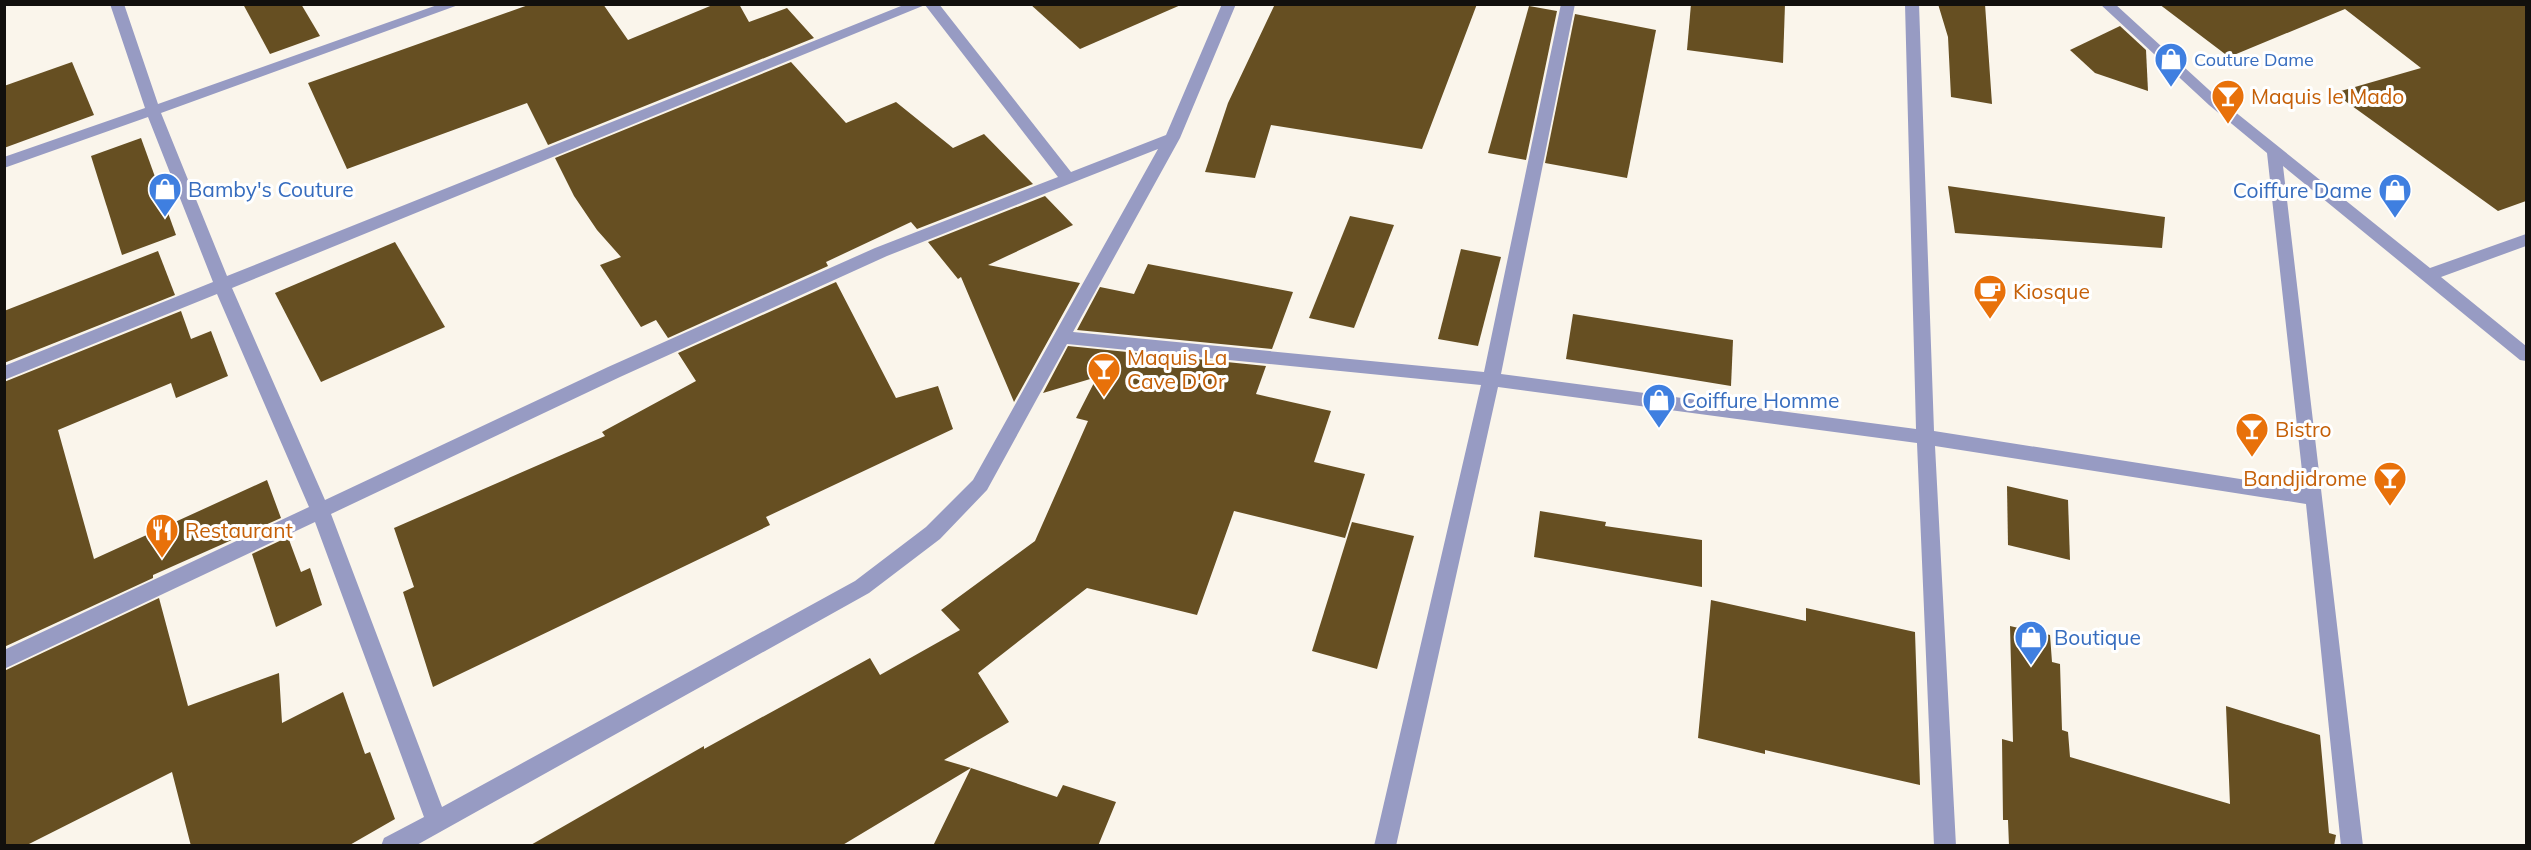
<svg xmlns="http://www.w3.org/2000/svg" width="2531" height="850" font-family="Mulish,sans-serif">
	<rect width="100%" height="100%" fill="#faf5eb"/>
	<g fill="#664f22">
		<polygon points="243,4 301,4 320,36 270,54"/>
		<polygon points="531,4 603,4 628,40 715,4 739,4 749,22 787,8 814,38 548,145 527,103 347,169 308,83"/>
		<polygon points="1030,4 1183,4 1080,49"/>
		<polygon points="1275,4 1477,4 1422,149 1271,125 1255,178 1205,172 1228,103"/>
		<polygon points="1691,4 1785,4 1783,63 1687,50"/>
		<polygon points="1938,4 1985,4 1992,104 1951,97 1948,37"/>
		<polygon points="2159,4 2526,4 2526,201 2498,211 2334,93 2421,68 2345,9 2229,57"/>
		<polygon points="1529,6 1557,11 1526,160 1488,153"/>
		<polygon points="1575,14 1656,30 1627,178 1545,163"/>
		<polygon points="2120,26 2146,50 2148,91 2095,73 2070,50"/>
		<polygon points="72,62 94,115 4,148 4,86"/>
		<polygon points="791,62 846,123 896,102 953,148 984,134 1033,184 917,229 911,222 826,262 828,266 668,338 656,320 641,327 600,265 621,257 597,230 574,196 555,158"/>
		<polygon points="141,138 176,235 122,255 91,156"/>
		<polygon points="1948,186 2165,217 2162,248 1955,233"/>
		<polygon points="1045,196 1073,225 988,265 1080,283 1014,402 961,277 958,279 928,242"/>
		<polygon points="1350,216 1394,225 1354,328 1309,318"/>
		<polygon points="395,242 445,327 321,382 275,293"/>
		<polygon points="1461,249 1501,257 1478,346 1438,339"/>
		<polygon points="158,251 175,295 4,363 4,311"/>
		<polygon points="1148,264 1293,292 1272,349 1077,330 1100,287 1134,294"/>
		<polygon points="836,282 896,398 938,386 953,429 766,517 770,525 433,687 403,592 414,587 394,528 605,436 602,432 696,381 678,353"/>
		<polygon points="181,311 191,339 211,331 228,376 176,398 171,383 58,430 94,559 267,480 281,518 153,575 153,578 4,647 4,382"/>
		<polygon points="1573,314 1733,340 1731,386 1566,359"/>
		<polygon points="1068,346 1266,366 1256,394 1331,411 1314,462 1365,474 1345,538 1234,511 1197,615 1087,588 978,673 1009,722 944,760 971,768 841,846 529,846 704,746 704,749 870,658 880,675 960,630 941,610 1035,541 1088,421 1076,418 1097,377 1043,393"/>
		<polygon points="2007,486 2068,500 2070,560 2008,545"/>
		<polygon points="1540,511 1606,522 1605,526 1702,540 1702,587 1534,557"/>
		<polygon points="1352,522 1414,536 1377,669 1312,651"/>
		<polygon points="288,537 301,572 310,568 322,605 276,627 252,554"/>
		<polygon points="159,598 188,706 279,673 282,723 343,692 365,754 370,752 395,819 348,846 191,846 172,772 25,846 4,846 4,671"/>
		<polygon points="1711,600 1806,621 1806,608 1915,632 1920,785 1765,750 1765,754 1698,738"/>
		<polygon points="2010,626 2050,635 2052,662 2060,664 2062,730 2068,732 2070,757 2230,804 2226,706 2320,735 2329,833 2336,835 2334,846 2009,846 2008,820 2003,820 2002,739 2013,742"/>
		<polygon points="971,768 1057,797 1063,785 1116,802 1098,846 933,846"/>
	</g>
	<g fill="none" stroke-linecap="round" stroke-linejoin="round">
		<path fill="#979bc3" fill-rule="evenodd" d="M 110,4 L 124,4 L 158,104 L 440,4 L 461,4 L 161,113 L 227,276 L 906,4 L 939,4 L 1071,172 L 1166,135 L 1222,4 L 1236,4 L 1180,138 L 1073,332 L 1484,372 L 1561,4 L 1575,4 L 1501,374 L 1916,429 L 1905,4 L 1919,4 L 1934,431 L 2304,489 L 2267,153 L 2209,105 L 2100,4 L 2115,4 L 2219,99 L 2430,268 L 2526,234 L 2526,246 L 2441,277 L 2526,346 L 2526,361 L 2520,360 L 2283,166 L 2363,846 L 2341,846 L 2306,504 L 1935,446 L 1956,846 L 1934,846 L 1917,443 L 1498,387 L 1396,846 L 1374,846 L 1481,385 L 1067,344 L 987,490 L 940,539 L 869,593 L 415,846 L 381,846 L 384,838 L 424,817 L 315,522 L 4,669 L 4,650 L 309,507 L 217,294 L 4,380 L 4,366 L 213,282 L 148,117 L 4,168 L 4,157 L 145,108 ZM 925,5 L 1058,177 L 875,248 L 608,367 L 325,500 L 232,288 ZM 1158,149 L 973,480 L 926,527 L 855,581 L 442,807 L 331,514 L 620,377 L 887,256 Z"/>
	</g>
	<defs>
		<g id="shop-pin" transform="scale(1.725)"><path d="M0 17L-7.5 6A9.5 9.5 0 1 1 7.5 6Z" fill="#3f7fe0" stroke="#fff"/><path d="M-5-2.5h2.3a2.7 3.5 0 0 1 5.4 0H5L5.5 6h-11ZM-1.5-2.5h3a1.5 2.3 0 0 0-3 0Z" fill="#fff"/></g>
		<g id="bar-pin" transform="scale(1.725)"><path d="M0 17L-7.5 6A9.5 9.5 0 1 1 7.5 6Z" fill="#e8710a" stroke="#fff"/><path d="M-6-5H6L.8 .8V4.5H3.5V6h-7V4.5H-.8V.8Z" fill="#fff"/></g>
		<g id="cafe-pin" transform="scale(1.725)"><path d="M0 17L-7.5 6A9.5 9.5 0 1 1 7.5 6Z" fill="#e8710a" stroke="#fff"/><path d="M-5.5-4.5H6V0H3Q3 3.5 0 3.5H-2.5Q-5.5 3.5-5.5 0ZM3-3.2v2h1.7v-2ZM-6 4.5H4V6H-6Z" fill="#fff"/></g>
		<g id="restaurant-pin" transform="scale(1.725)"><path d="M0 17L-7.5 6A9.5 9.5 0 1 1 7.5 6Z" fill="#e8710a" stroke="#fff"/><path d="M-5-6h1v4h1v-4h1v4h1v-4h1v5L-1.5 .5V6h-2V.5L-5-1ZM5-6V6H3V1.5H1.5Q1.5-4 5-6Z" fill="#fff"/></g>
	</defs>
	<g fill-rule="evenodd">
		<use href="#shop-pin" x="2171" y="59"/>
		<use href="#bar-pin" x="2228" y="96"/>
		<use href="#shop-pin" x="165" y="189"/>
		<use href="#shop-pin" x="2395" y="190"/>
		<use href="#cafe-pin" x="1990" y="291"/>
		<use href="#bar-pin" x="1104" y="369"/>
		<use href="#shop-pin" x="1659" y="400"/>
		<use href="#bar-pin" x="2252" y="429"/>
		<use href="#bar-pin" x="2390" y="478"/>
		<use href="#restaurant-pin" x="162" y="530"/>
		<use href="#shop-pin" x="2031" y="637"/>
	</g>
	<g text-anchor="middle" dominant-baseline="central" stroke-width="6" stroke-linejoin="round" paint-order="stroke">
		<g font-size="18" fill="#366cbe" stroke="#fff" text-anchor="start">
			<text x="2194" y="59">Couture Dame</text>
		</g>
		<g font-size="21" fill="#c56008" stroke="#fff" text-anchor="start">
			<text x="2251" y="96">Maquis le Mado</text>
			<text x="2013" y="291">Kiosque</text>
			<text x="1127" y="357">Maquis La<tspan x="1127" dy="24">Cave D'Or</tspan></text>
			<text x="2275" y="429">Bistro</text>
			<text x="2367" y="478" text-anchor="end">Bandjidrome</text>
			<text x="185" y="530">Restaurant</text>
		</g>
		<g font-size="21" fill="#366cbe" stroke="#fff" text-anchor="start">
			<text x="188" y="189">Bamby's Couture</text>
			<text x="2372" y="190" text-anchor="end">Coiffure Dame</text>
			<text x="1682" y="400">Coiffure Homme</text>
			<text x="2054" y="637">Boutique</text>
		</g>
	</g>
	<rect width="2531" height="850" fill="none" stroke="#12100d" stroke-width="12"/>
</svg>
